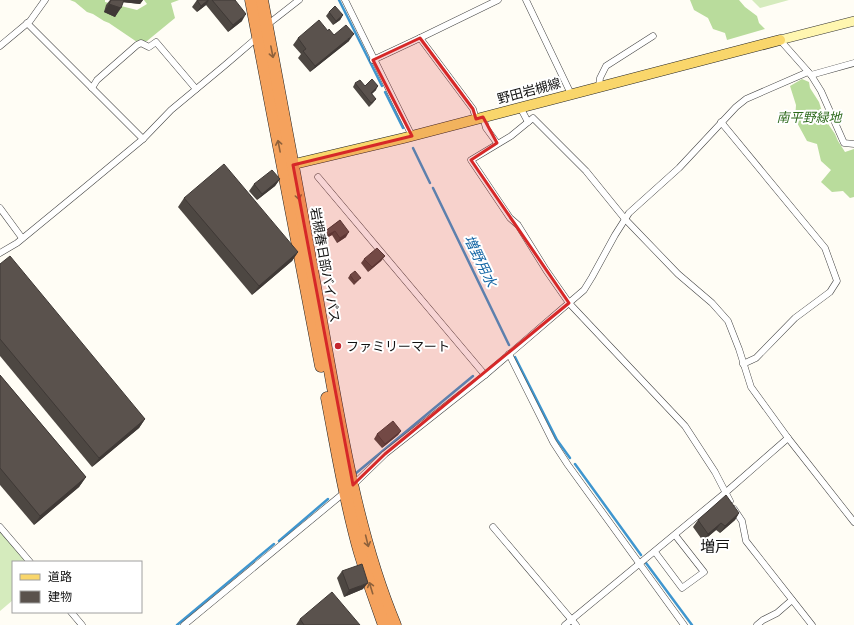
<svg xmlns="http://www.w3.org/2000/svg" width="854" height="625" font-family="Bitter,'Noto Sans JP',serif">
	<rect width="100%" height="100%" fill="#fffdf5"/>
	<g fill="#d5ebbd">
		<polygon points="752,0 789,0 760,8"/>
		<polygon points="0,527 30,562 13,562 13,600 0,611"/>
	</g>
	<g fill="#b9dc9c">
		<polygon points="70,0 105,0 105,2 137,10 147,4 144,0 179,0 171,3 175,18 147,41 137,42 109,23 104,21 93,14 87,12 75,2"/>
		<polygon points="690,0 739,0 745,7 757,16 759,23 765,29 727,40 725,33 713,29 708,18 694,10"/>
		<polygon points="802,79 809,82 810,88 819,102 824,118 835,134 838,141 845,152 854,149 854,197 850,198 843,191 832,192 821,182 831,170 821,161 817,144 807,141 795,119 796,105 790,86"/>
	</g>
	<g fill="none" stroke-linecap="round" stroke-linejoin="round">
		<g stroke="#3f96cf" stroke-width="2.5">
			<polyline points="339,0 382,86"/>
			<polyline points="385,92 403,128"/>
			<polyline points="413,148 430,183"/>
			<polyline points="433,188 509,345"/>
			<polyline points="515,357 557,440 570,458"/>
			<polyline points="575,464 641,555"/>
			<polyline points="355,474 473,376"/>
			<polyline points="279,541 328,499"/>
			<polyline points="646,563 692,625"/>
			<polyline points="177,625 274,544"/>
		</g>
		<g stroke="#444" stroke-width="7">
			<g id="street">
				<polyline points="345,0 412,136"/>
				<polyline points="526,0 571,94"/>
				<polyline points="27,23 143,139"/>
				<polyline points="267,25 299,0"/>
				<polyline points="420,38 473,109 476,119"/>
				<polyline points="780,40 811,75 821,91 844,143 854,144"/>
				<polyline points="0,46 30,21 45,0"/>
				<polyline points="373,60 420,38 498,0"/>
				<polyline points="811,75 854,63"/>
				<polyline points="599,86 600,78 606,66 653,36"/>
				<polyline points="92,88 97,80 137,45 141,43 149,47 156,42 196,89"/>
				<polyline points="520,107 528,122"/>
				<polyline points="483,117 486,128 497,143"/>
				<polyline points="721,122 825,248 837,281 830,292 795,318 756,358 743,364"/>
				<polyline points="318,177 485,375"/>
				<polyline points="0,208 22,238"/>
				<polyline points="0,253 17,243 84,188 143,139 171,110 224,66 259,36"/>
				<polyline points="509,354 553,442 568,465 684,625"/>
				<polyline points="353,485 385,454 485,375 584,290 592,277 615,235 629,213 679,168 736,107 746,99 808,72"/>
				<polyline points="730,501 715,472 685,426 569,303 546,270 518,225 510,218 471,160 511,136 533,118 586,171 625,219 678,274 712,303 728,321 739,349 751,387 788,438 854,522"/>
				<polyline points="734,509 742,521 746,541 812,625"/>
				<polyline points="0,527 30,562"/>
				<polyline points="493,527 576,625"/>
				<polyline points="655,552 682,588 704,572 675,535"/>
				<polyline points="71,612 82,625"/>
				<polyline points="184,625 345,492"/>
				<polyline points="565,625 725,493 788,438"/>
				<polyline points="757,625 763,620 777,613 792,600"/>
			</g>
		</g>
		<g stroke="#333" stroke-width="10">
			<polyline id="secondary" points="780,40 854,21"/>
		</g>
		<g stroke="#222" stroke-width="11">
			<polyline id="primary" points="286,166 404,138 780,40"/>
		</g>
		<g stroke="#222" stroke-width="13">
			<g id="highway">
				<polyline points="251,0 321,366"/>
				<path d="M 262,0 C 282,108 303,217 322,326 C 340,425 356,532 395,625"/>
				<path d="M 327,398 C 337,449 345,502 360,553 C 367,577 375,601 384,625"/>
			</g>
		</g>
		<use href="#street" stroke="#fff" stroke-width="6"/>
		<use href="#secondary" stroke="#fff6b0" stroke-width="9"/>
		<use href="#primary" stroke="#f9d66b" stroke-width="10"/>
		<use href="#highway" stroke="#f5a25d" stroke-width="12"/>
	</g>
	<g fill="#4d4742">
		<polygon points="110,0 143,0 140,4 123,2 115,17 104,12 106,5"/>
		<polygon points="197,0 235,0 242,21 228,32 206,5 197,12 192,7"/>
		<polygon points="329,12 343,15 340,20 333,25 326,16"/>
		<polygon points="328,31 334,35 349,41 310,72 298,58 301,54 293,45 298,38"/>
		<polygon points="355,83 376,90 372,94 376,99 373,103 369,107 353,87"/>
		<polygon points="280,179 275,186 257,200 249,191 254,184"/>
		<polygon points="184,198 298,252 292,261 252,295 178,207"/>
		<polygon points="340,220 346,237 337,243 332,235 319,242 317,239 320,235"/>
		<polygon points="385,256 381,261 368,272 361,263 364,259"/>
		<polygon points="0,264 145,419 139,428 92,467 0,356"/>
		<polygon points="350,275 359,280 354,285 348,278"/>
		<polygon points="0,375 86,477 79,487 34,525 0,485"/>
		<polygon points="401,431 398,435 382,448 374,439 377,434"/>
		<polygon points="739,513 735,520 720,533 716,530 703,541 693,527 698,520"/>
		<polygon points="342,571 363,589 344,597 337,578"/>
		<polygon points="300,619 360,625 296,625"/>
	</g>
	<g fill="#3f3936">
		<polygon points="122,0 143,0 140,4 121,2"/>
		<polygon points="208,0 209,0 206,5 197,12 201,6"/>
		<polygon points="109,4 121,8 115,17 104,12"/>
		<polygon points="246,14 242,21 228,32 233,25"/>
		<polygon points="343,15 340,20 333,25 336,21"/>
		<polygon points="354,34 349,41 310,72 315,66"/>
		<polygon points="378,86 376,90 368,97 371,93"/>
		<polygon points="280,179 275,186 257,200 262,194"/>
		<polygon points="335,231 332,235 319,242 322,238"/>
		<polygon points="349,232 346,237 337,243 340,238"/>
		<polygon points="298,252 292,261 252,295 259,286"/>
		<polygon points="385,256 381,261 368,272 372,267"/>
		<polygon points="145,419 139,428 92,467 99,458"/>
		<polygon points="401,431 398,435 382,448 385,444"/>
		<polygon points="86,477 79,487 34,525 40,516"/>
		<polygon points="739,513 735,520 720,533 725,526"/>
		<polygon points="721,523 716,530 703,541 708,534"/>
		<polygon points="368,583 363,589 344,597 349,590"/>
	</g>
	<g fill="#5a524d" stroke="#3f3936">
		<polygon points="111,0 124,0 121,8 109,4"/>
		<polygon points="197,0 208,0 201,6"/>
		<polygon points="212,0 235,0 246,14 233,25"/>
		<polygon points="335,6 343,15 336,21 329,12"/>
		<polygon points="319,20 328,31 329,29 334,35 346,25 354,34 315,66 303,51 306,49 298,38"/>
		<polygon points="372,79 378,86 371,93 376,99 371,103 355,83 360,80 365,86"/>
		<polygon points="224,164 298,252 259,286 184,198"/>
		<polygon points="272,170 280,179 262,194 254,184"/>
		<polygon points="340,220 349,232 340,238 335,231 322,238 320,235"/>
		<polygon points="377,248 385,256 372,267 364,259"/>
		<polygon points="10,256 145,419 99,458 0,339 0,264"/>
		<polygon points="355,271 361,278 355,282 350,275"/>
		<polygon points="0,375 86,477 40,516 0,468"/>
		<polygon points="393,421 401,431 385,444 377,434"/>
		<polygon points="726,495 739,513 725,526 721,523 708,534 698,520"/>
		<polygon points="362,564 368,583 349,590 342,571"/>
		<polygon points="332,592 360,625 304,625 300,619"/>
	</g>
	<defs><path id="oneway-shaft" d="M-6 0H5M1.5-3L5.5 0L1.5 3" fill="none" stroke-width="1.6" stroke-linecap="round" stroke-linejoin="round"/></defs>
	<g stroke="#8e613b">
		<use href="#oneway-shaft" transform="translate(272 52) rotate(79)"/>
		<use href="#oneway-shaft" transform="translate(279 146) rotate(-101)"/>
		<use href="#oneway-shaft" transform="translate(298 194) rotate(80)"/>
		<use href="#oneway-shaft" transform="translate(367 541) rotate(76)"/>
		<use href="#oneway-shaft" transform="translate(371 588) rotate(-107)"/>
	</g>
	<path fill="#d62828" fill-opacity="0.2" stroke="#d62828" stroke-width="3" stroke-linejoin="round" d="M 420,38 L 473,109 L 476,119 L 483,117 L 497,143 L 471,160 L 569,303 L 385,454 L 353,485 L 293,165 L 412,136 L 373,60 Z"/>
	<circle fill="#c4262e" stroke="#fff" stroke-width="1.5" cx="338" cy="346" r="4"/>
	<g text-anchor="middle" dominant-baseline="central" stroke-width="4" stroke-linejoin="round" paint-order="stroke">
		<g font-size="13" fill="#111" stroke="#fff">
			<text transform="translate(529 91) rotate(-15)">野田岩槻線</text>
			<text transform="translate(325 265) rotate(80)">岩槻春日部バイパス</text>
		</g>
		<g font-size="13" font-style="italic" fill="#2f6b1f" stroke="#fff">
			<text x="809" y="117">南平野緑地</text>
		</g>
		<g font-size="13" fill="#111" stroke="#fff" text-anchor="start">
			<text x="346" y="346">ファミリーマート</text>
		</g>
		<g font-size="14" font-style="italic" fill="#1768a6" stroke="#fff">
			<text transform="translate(480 261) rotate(64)">増野用水</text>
		</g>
		<g font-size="15" fill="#111" stroke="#fff">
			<text x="715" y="547">増戸</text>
		</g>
	</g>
	<rect x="12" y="561" width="130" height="52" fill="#ffffff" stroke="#a0a0a0"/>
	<rect x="20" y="574" width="20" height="6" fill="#f9d66b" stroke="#a0a0a0"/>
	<text x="48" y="581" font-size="12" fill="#111111">道路</text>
	<rect x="20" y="591" width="20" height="12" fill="#5a524d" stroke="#a0a0a0"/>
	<text x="48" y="601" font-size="12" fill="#111111">建物</text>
</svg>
